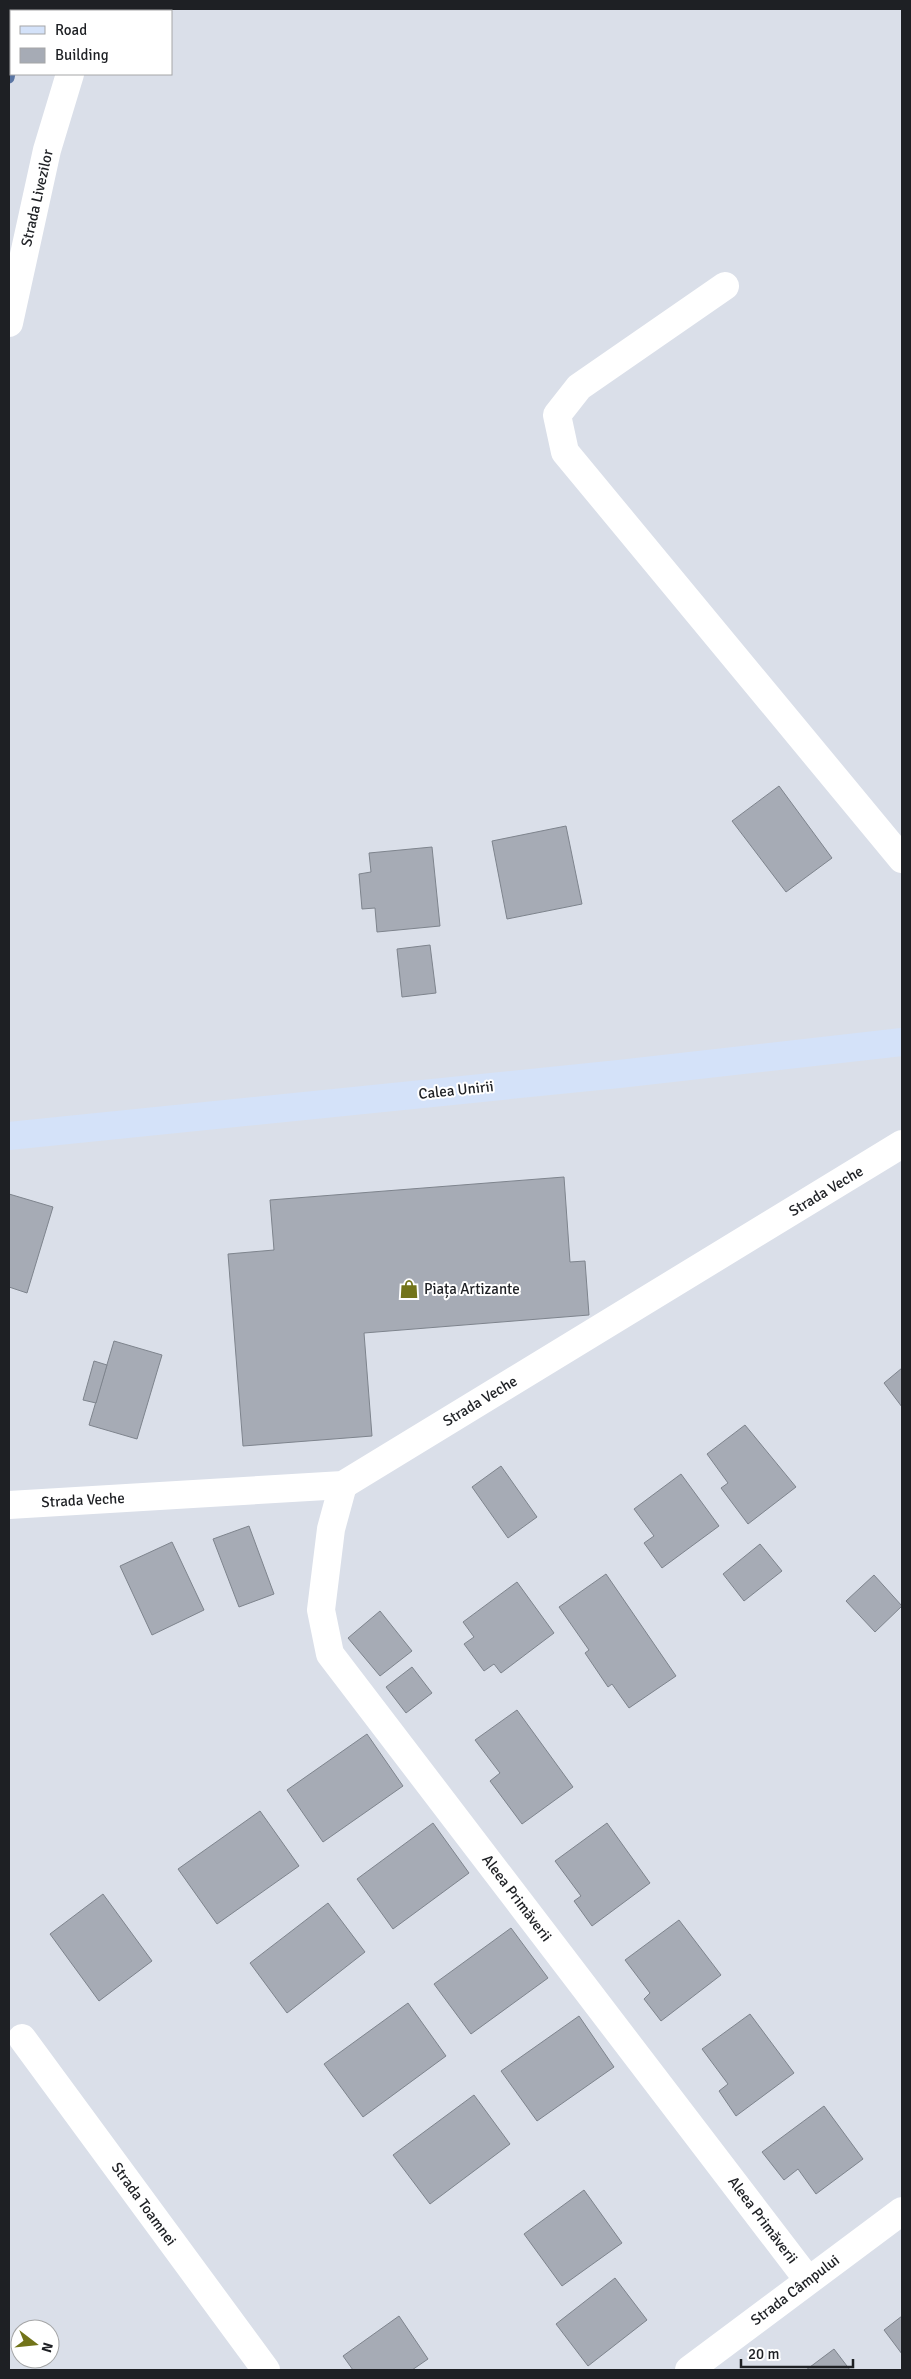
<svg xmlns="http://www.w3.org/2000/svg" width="911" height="2379" font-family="Signika,sans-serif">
	<rect width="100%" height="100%" fill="#dadfe9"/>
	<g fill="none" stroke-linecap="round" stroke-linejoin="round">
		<g stroke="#5a75a3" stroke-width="11">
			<polyline points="26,11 26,9"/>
			<polyline points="9,78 11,68"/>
		</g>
	</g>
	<g fill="#a6abb5" stroke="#7e848d">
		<polygon points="779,786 832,858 786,892 732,821"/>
		<polygon points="566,826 582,904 507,919 492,841"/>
		<polygon points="432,847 440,926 377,932 375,908 362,909 359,874 371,872 369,853"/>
		<polygon points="430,945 436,993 402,997 397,949"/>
		<polygon points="564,1177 570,1262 585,1261 589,1315 364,1333 372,1436 243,1446 228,1254 274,1250 270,1200"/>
		<polygon points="9,1194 53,1207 27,1293 9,1287"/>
		<polygon points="114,1341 162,1355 137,1439 89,1425"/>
		<polygon points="94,1361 107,1365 96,1403 83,1400"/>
		<polygon points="902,1368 902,1407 884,1383"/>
		<polygon points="745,1425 796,1487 748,1524 721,1488 728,1483 707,1454"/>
		<polygon points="501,1466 537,1517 508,1538 472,1487"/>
		<polygon points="681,1474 719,1526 662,1568 644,1543 654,1536 634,1509"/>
		<polygon points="249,1526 274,1594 239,1607 213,1539"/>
		<polygon points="172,1542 204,1610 152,1635 120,1566"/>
		<polygon points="760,1544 782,1571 744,1601 723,1574"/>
		<polygon points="606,1574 676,1676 629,1708 612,1684 608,1687 585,1653 589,1650 559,1607"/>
		<polygon points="874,1575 902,1606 875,1632 846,1601"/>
		<polygon points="517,1582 554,1633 501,1673 494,1664 484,1671 464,1644 474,1637 463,1622"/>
		<polygon points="380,1611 412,1651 380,1676 348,1638"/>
		<polygon points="412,1667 432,1693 406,1713 386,1687"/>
		<polygon points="517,1710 573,1787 522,1824 490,1781 500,1773 475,1740"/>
		<polygon points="367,1734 403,1786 323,1842 287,1790"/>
		<polygon points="260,1811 299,1866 217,1924 178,1869"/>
		<polygon points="433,1823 469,1873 393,1929 357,1879"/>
		<polygon points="607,1823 650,1883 592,1926 574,1901 581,1896 555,1861"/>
		<polygon points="103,1894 152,1961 99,2001 50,1934"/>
		<polygon points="328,1903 365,1952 287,2013 250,1963"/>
		<polygon points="679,1920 721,1975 661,2021 644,1999 650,1993 625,1960"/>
		<polygon points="511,1928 548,1978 471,2034 434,1984"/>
		<polygon points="408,2003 446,2056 363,2117 324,2064"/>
		<polygon points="750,2014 794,2073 736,2116 719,2091 728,2084 702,2049"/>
		<polygon points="579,2016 614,2067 537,2121 501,2071"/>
		<polygon points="474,2095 510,2144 430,2204 393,2155"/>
		<polygon points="824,2106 863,2159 816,2194 798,2169 784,2180 762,2152"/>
		<polygon points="584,2190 622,2243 562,2286 524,2234"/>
		<polygon points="615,2278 647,2320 588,2366 556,2324"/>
		<polygon points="399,2316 428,2359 412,2370 353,2370 343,2356"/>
		<polygon points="902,2316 902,2354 884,2330"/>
		<polygon points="834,2349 850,2370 806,2370"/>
	</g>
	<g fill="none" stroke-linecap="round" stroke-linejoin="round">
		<g stroke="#fff" stroke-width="28">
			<polyline points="89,11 89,9"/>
			<polyline points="725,286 579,387 557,415 565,452 902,859"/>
			<polyline points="9,323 47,150 70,74"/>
			<polyline points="343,1485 331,1529 321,1610 330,1654 808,2280"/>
			<polyline points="9,1505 343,1485 902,1144"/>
			<polyline points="22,2038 266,2370"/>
			<polyline points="689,2370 902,2211"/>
		</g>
		<polyline stroke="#d4e2f9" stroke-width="28" points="9,1136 619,1074 902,1042"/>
	</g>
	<defs>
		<g id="shop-bare" transform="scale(1.5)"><path d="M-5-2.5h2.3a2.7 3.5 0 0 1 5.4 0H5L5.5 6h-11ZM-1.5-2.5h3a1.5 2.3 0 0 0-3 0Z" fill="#72741a" stroke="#fff" stroke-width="2.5" paint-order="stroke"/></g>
	</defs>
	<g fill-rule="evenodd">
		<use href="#shop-bare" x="409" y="1289"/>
	</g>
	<g text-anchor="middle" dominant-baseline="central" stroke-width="4" stroke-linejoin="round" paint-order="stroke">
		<g font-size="15" fill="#1e2024" stroke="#fff">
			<text transform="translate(37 198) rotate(-77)">Strada Livezilor</text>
			<text transform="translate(456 1090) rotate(-6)">Calea Unirii</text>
			<text transform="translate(826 1191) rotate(-31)">Strada Veche</text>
			<text transform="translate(480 1401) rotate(-31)">Strada Veche</text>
			<text transform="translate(83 1500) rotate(-3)">Strada Veche</text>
			<text transform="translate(517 1898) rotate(53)">Aleea Primăverii</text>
			<text transform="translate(144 2204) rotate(54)">Strada Toamnei</text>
			<text transform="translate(763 2220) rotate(53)">Aleea Primăverii</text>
			<text transform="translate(795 2290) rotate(-37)">Strada Câmpului</text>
		</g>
		<g font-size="15" fill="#1e2024" stroke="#fff" text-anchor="start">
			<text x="424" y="1289">Piața Artizante</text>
		</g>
	</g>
	<rect width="911" height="2379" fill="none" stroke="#1e2024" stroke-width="20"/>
	<rect x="10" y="10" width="162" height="65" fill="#ffffff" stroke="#a5a6a7"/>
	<rect x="20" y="26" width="25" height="8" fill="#d4e2f9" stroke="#a5a6a7"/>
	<text x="55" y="35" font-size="15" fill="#1e2024">Road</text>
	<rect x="20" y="48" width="25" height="15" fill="#a6abb5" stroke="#a5a6a7"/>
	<text x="55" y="60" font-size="15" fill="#1e2024">Building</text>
	<g transform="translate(35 2344) rotate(106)"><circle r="24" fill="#ffffff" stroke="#a5a6a7"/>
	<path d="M0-4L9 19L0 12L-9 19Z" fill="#72741a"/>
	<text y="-8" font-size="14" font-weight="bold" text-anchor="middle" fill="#1e2024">N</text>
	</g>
	<path d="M741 2359v8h112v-8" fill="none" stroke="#1e2024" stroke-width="2.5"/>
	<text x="748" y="2359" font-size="15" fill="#1e2024" stroke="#ffffff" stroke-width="4" paint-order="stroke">20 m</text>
</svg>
